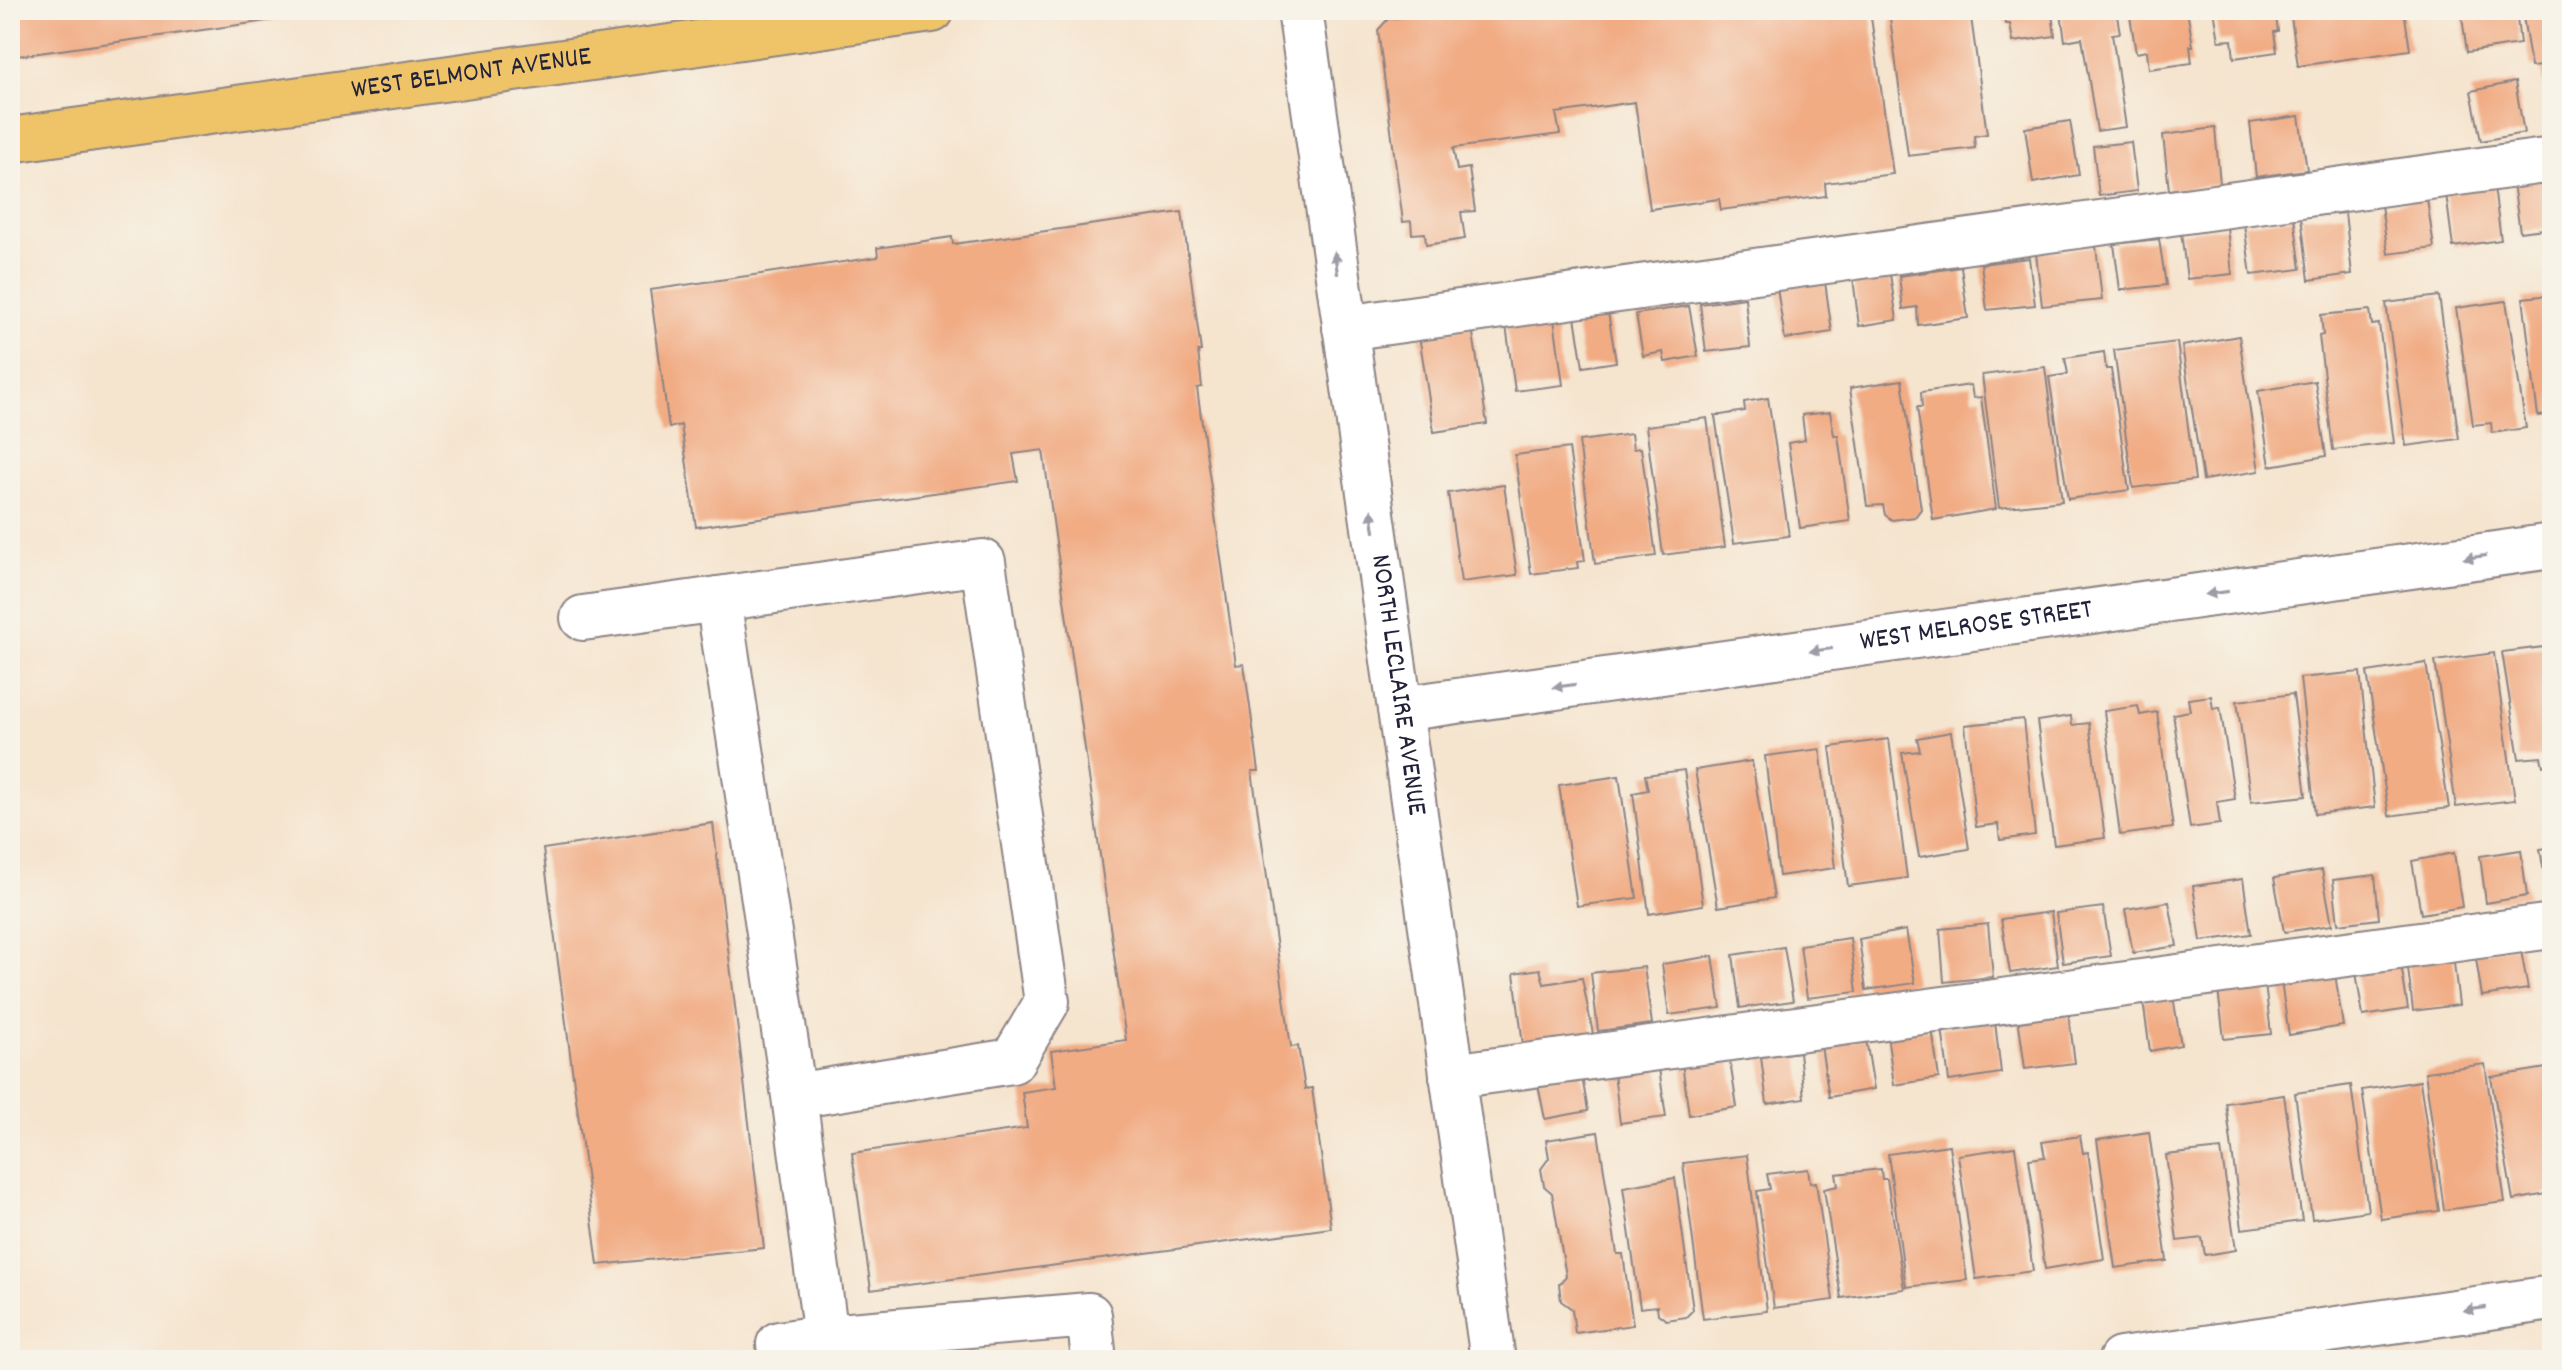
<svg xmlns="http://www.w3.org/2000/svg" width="2562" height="1370" font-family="Dekko,sans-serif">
	<rect width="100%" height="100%" fill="#f7f3e8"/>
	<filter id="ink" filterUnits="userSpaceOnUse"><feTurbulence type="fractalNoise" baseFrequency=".0125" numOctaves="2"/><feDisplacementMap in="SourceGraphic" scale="16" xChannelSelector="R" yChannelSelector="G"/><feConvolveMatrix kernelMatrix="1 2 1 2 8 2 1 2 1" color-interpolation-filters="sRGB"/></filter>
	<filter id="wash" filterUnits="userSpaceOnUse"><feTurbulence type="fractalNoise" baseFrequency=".006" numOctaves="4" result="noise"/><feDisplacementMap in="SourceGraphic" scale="32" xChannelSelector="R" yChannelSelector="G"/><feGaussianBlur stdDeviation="1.8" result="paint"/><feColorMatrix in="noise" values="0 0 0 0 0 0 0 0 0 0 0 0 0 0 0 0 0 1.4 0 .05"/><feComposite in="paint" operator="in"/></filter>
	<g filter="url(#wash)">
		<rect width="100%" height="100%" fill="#f5e4ce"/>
		<g id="blocks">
			<g fill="#f1ac84">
				<polygon points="10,10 331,10 331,12 10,57"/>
				<polygon points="1461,10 1543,10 1543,14 1572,10 1870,10 1893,174 1825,183 1826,196 1721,210 1719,199 1650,209 1635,102 1556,113 1560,134 1453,148 1457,170 1469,168 1475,211 1461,212 1465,239 1426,245 1425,233 1412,234 1411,221 1403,222 1378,30 1388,19"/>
				<polygon points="1889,10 1970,10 1987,134 1974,136 1975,148 1908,156"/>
				<polygon points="2004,10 2116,10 2120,33 2112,34 2126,127 2097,131 2082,38 2065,41 2061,13 2052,14 2055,36 2013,42 2010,24 2006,24"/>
				<polygon points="2129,10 2187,10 2193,46 2190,46 2192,63 2149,69 2147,51 2136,53"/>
				<polygon points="2214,10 2275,10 2278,31 2274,32 2277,52 2234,58 2232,40 2219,41"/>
				<polygon points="2290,10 2404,10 2410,50 2298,66"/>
				<polygon points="2461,10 2516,10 2520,44 2467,52"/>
				<polygon points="2522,10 2552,10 2552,128 2541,66 2531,67"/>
				<polygon points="2515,82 2524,133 2481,141 2471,91"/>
				<polygon points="2299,116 2307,170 2256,177 2250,123"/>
				<polygon points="2070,121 2079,175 2033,183 2025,128"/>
				<polygon points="2215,128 2220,184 2169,190 2163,135"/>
				<polygon points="2131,142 2137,191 2099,196 2093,146"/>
				<polygon points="2552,178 2552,228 2520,232 2513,183"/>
				<polygon points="2494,187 2501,240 2453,247 2446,194"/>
				<polygon points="2427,199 2434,248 2388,254 2381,205"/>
				<polygon points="1182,212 1201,351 1198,351 1202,387 1197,388 1236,665 1244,664 1259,771 1252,771 1291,1047 1298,1046 1305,1089 1312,1088 1331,1228 871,1290 852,1153 1027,1128 1022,1092 1056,1087 1051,1051 1126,1040 1043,450 1013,454 1018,481 696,527 681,425 669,428 650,290 878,257 877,248 952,237 953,244"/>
				<polygon points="2345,213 2352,274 2309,280 2301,217"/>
				<polygon points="2294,217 2301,269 2251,275 2244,224"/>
				<polygon points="2227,227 2232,274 2187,279 2181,232"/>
				<polygon points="2159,239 2166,285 2120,290 2114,244"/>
				<polygon points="2096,246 2102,300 2042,306 2036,253"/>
				<polygon points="2029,258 2035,305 1987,310 1981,264"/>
				<polygon points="1961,267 1968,318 1918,325 1917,307 1903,309 1899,276"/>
				<polygon points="1890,274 1897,320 1859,326 1853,278"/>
				<polygon points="1825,282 1832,332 1785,339 1777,288"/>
				<polygon points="2552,295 2552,414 2538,416 2523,298"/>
				<polygon points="2439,296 2459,439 2406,446 2386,303"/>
				<polygon points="1745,298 1750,347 1706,352 1700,304"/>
				<polygon points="2506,301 2526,428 2492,433 2491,423 2473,425 2456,308"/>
				<polygon points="1689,306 1698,356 1665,362 1663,352 1643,356 1636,314"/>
				<polygon points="2370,310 2372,325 2379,324 2394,443 2333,450 2319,336 2323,335 2321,315"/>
				<polygon points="1608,312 1616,362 1583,367 1575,317"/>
				<polygon points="1554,319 1563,385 1515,391 1506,325"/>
				<polygon points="1472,327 1487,424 1434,432 1419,335"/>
				<polygon points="2239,336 2259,471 2203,480 2182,346"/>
				<polygon points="2177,342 2195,480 2133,488 2114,350"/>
				<polygon points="2104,352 2106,369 2111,369 2129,490 2068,499 2049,377 2068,374 2065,358"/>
				<polygon points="2045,367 2062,501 1999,508 1982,375"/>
				<polygon points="1902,380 1921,509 1915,517 1892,520 1885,515 1883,505 1867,506 1850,388"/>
				<polygon points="2315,381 2326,456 2270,466 2258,391"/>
				<polygon points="1971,385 1973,398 1981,397 1996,509 1933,520 1917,407 1922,407 1921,392"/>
				<polygon points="1768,398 1789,536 1734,543 1715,416 1745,411 1744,402"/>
				<polygon points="1830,412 1834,435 1838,435 1850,521 1800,528 1788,443 1805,440 1802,415"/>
				<polygon points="1707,418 1725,547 1663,555 1646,426"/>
				<polygon points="1631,434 1633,449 1641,448 1656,556 1595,564 1579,441"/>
				<polygon points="1569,448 1585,561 1577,562 1578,568 1531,574 1515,455"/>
				<polygon points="1504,485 1517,575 1461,582 1448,493"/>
				<polygon points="2552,646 2552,765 2543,766 2541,757 2519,759 2502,652"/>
				<polygon points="2494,653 2515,800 2456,807 2435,661"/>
				<polygon points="2426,663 2449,808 2389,816 2367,672"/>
				<polygon points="2360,672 2375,807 2315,814 2300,678"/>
				<polygon points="2293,694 2306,796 2251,802 2237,701"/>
				<polygon points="2211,696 2213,709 2220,707 2235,799 2217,802 2220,824 2190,828 2173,714 2190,711 2188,699"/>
				<polygon points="2138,706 2140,715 2157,712 2173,828 2120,835 2104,711"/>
				<polygon points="2071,716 2072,725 2089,723 2105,838 2054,845 2037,721"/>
				<polygon points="2023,719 2035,835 2000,840 1998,824 1976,827 1965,725"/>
				<polygon points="1951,732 1969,849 1919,857 1902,753 1920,751 1917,738"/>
				<polygon points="1889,739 1907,878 1848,886 1830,747"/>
				<polygon points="1820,749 1835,868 1779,876 1765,756"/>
				<polygon points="1752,761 1774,898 1718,907 1695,770"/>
				<polygon points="1684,770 1703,905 1649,914 1633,793 1648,790 1645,775"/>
				<polygon points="1619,776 1637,898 1577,906 1559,785"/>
				<polygon points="713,823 764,1248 598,1265 543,849"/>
				<polygon points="2552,847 2552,895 2548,896 2540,849"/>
				<polygon points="2521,850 2527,896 2486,903 2480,856"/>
				<polygon points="2454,853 2462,907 2421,914 2412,861"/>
				<polygon points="2322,870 2332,925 2284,932 2274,878"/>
				<polygon points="2375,875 2379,919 2338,924 2333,880"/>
				<polygon points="2243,879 2251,934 2201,941 2193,886"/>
				<polygon points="2169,902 2177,946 2133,953 2125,909"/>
				<polygon points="2103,907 2111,956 2063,963 2056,913"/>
				<polygon points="2051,912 2058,966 2010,973 2001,919"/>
				<polygon points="1988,924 1993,977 1944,982 1940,929"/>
				<polygon points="1906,930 1915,983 1866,990 1859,939"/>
				<polygon points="1850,938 1857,992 1807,998 1800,945"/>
				<polygon points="2520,945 2528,989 2482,996 2475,953"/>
				<polygon points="1784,947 1793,1001 1740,1008 1733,955"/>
				<polygon points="2453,955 2459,1005 2413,1011 2407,960"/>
				<polygon points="1713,956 1721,1008 1669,1015 1662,964"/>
				<polygon points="2401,964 2408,1009 2363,1016 2356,972"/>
				<polygon points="1644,967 1652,1024 1598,1031 1591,973"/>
				<polygon points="1540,969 1544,984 1582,978 1593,1034 1523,1045 1514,973"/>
				<polygon points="2335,974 2343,1026 2289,1035 2281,982"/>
				<polygon points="2265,984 2271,1034 2224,1039 2218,990"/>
				<polygon points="2173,996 2181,1045 2150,1051 2143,1001"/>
				<polygon points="2068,1009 2075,1063 2025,1069 2018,1017"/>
				<polygon points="1995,1022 2001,1073 1949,1081 1942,1028"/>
				<polygon points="1932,1029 1939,1078 1894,1085 1887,1035"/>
				<polygon points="1866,1039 1874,1089 1829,1097 1821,1046"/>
				<polygon points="1799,1052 1804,1098 1767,1104 1761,1057"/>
				<polygon points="1729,1055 1737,1107 1689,1115 1682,1063"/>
				<polygon points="2485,1064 2505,1202 2444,1210 2425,1072"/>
				<polygon points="2552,1067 2552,1193 2513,1200 2491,1077"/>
				<polygon points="1659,1068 1666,1117 1620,1123 1614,1073"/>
				<polygon points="1581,1071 1588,1111 1545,1119 1537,1080"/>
				<polygon points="2420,1081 2439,1211 2381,1219 2362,1090"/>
				<polygon points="2351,1085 2368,1211 2312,1219 2295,1093"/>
				<polygon points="2284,1095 2302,1221 2242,1229 2226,1103"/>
				<polygon points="1598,1132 1617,1254 1623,1254 1633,1325 1575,1333 1572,1309 1561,1301 1559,1284 1566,1276 1552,1193 1544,1186 1541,1169 1549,1158 1546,1140"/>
				<polygon points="2149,1132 2167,1261 2115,1268 2097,1140"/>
				<polygon points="2080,1136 2083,1153 2088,1152 2104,1259 2045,1269 2029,1159 2045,1157 2042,1142"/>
				<polygon points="1949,1145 1967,1280 1906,1287 1888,1154"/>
				<polygon points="2015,1147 2033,1271 1976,1279 1958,1155"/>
				<polygon points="2221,1149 2236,1250 2205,1255 2202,1238 2177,1241 2166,1155"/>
				<polygon points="1747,1155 1767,1311 1703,1319 1683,1163"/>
				<polygon points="1808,1169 1810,1183 1816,1182 1833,1300 1774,1308 1757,1191 1770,1189 1767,1174"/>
				<polygon points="1881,1169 1882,1179 1887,1179 1904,1289 1841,1298 1824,1189 1838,1186 1836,1174"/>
				<polygon points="1675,1178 1693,1310 1686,1317 1666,1320 1658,1314 1657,1306 1640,1308 1623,1187"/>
			</g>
		</g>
	</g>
	<g filter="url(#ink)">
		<use href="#blocks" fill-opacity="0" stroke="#8c8384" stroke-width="2"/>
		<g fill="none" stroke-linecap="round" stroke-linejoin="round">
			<g stroke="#8c8384" stroke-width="48">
				<g id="minor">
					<path id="s1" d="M 1300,10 L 1493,1360"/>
					<polyline points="1345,328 2552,160"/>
					<polyline points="583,618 718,599"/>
					<path id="s2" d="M 1400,709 L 2552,546"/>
					<polyline points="1452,1076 2552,926"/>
					<polyline points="826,1337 1089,1315 1094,1360"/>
					<polyline points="781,1360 779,1344 826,1337 794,1096 718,599 983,562 1047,1002 1012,1061 794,1096"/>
					<polyline points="2121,1360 2552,1298"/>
				</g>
			</g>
			<g stroke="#8c8384" stroke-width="48">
				<g id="major">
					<path id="s3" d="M 10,140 L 932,10"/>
				</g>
			</g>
			<use href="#minor" stroke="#fff" stroke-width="44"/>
			<use href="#major" stroke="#efc469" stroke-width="44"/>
		</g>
		<defs><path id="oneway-solid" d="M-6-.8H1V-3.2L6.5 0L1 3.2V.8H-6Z" transform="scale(2)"/></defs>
		<g fill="#9c9ca7">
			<use href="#oneway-solid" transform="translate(1336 263) rotate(-98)"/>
			<use href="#oneway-solid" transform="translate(1373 521) rotate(-98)"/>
			<use href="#oneway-solid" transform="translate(2475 557) rotate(172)"/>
			<use href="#oneway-solid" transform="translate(2217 593) rotate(172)"/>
			<use href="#oneway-solid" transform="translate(1821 650) rotate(172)"/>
			<use href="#oneway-solid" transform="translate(1564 686) rotate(172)"/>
			<use href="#oneway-solid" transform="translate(2475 1309) rotate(172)"/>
		</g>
	</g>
	<g text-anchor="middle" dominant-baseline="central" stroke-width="8" stroke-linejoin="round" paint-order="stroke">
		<g font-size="28" fill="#22223b" stroke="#f7f3e8">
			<text stroke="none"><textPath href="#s3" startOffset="466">WEST BELMONT AVENUE</textPath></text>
			<text stroke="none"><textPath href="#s2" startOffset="582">WEST MELROSE STREET</textPath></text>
			<text stroke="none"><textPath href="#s1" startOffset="682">NORTH LECLAIRE AVENUE</textPath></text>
		</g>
	</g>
	<rect width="2562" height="1370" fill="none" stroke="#f7f3e8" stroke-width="40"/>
</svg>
